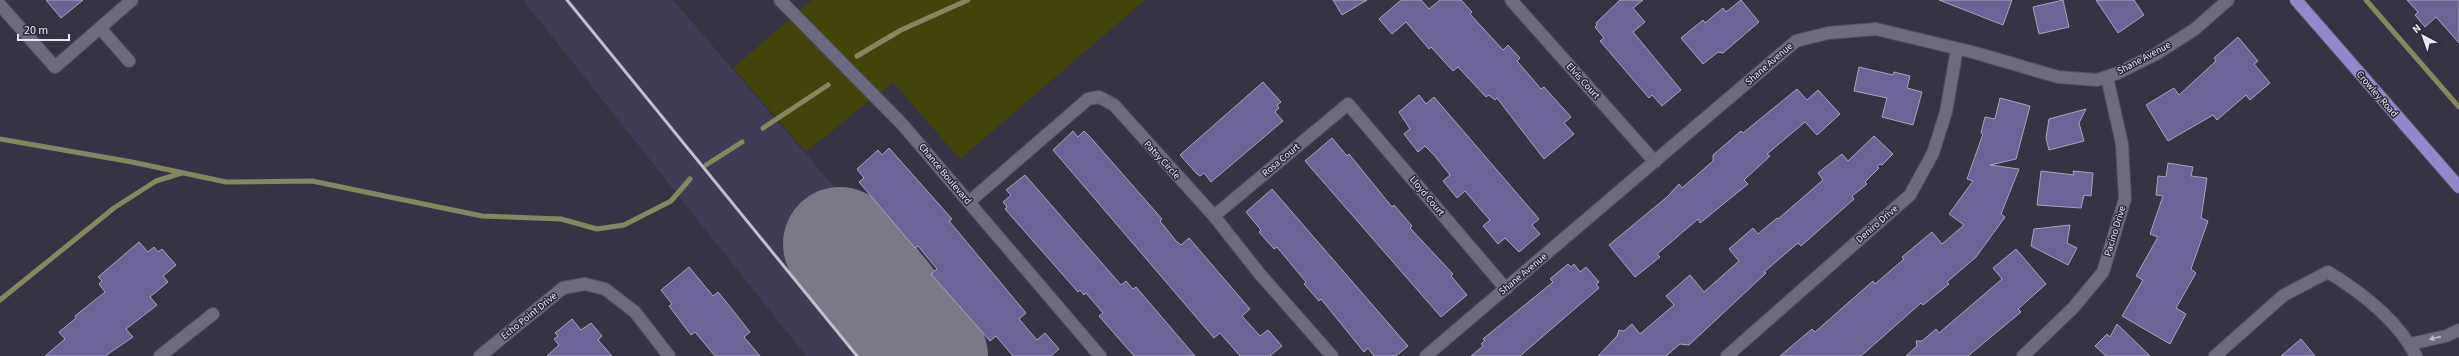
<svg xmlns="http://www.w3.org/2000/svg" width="2459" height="356" font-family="'Source Sans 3',sans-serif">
	<rect width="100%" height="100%" fill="#363345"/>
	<polygon fill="#403c55" points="523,0 673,0 980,356 806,356"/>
	<polygon fill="#43430c" points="812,0 1145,0 960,159 893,82 806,152 733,68"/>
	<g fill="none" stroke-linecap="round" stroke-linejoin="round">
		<g stroke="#868761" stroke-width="5">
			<polyline points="2366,0 2459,107"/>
			<polyline points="857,56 901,30 968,0"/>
			<polyline points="763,128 828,85"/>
			<polyline points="0,139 132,162 226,182 312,181 482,216 561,219 597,229 624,225 671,201 690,179"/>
			<polyline points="706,165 742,142"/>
			<polyline points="0,300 114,208 156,181 182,173"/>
		</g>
		<polyline stroke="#7b7988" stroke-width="114" points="840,244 931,356"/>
	</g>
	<g fill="#6c6497" stroke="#a8a5bc">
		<polygon points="46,0 83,0 61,18"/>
		<polygon points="1333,0 1367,0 1342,15"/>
		<polygon points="1401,0 1421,0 1429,9 1440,0 1461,0 1472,12 1470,14 1503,50 1508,45 1520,58 1517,61 1541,89 1544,87 1571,117 1564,123 1574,134 1544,159 1497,98 1495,100 1489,95 1486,97 1458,67 1453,71 1431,47 1429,49 1406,22 1392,34 1379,19"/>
		<polygon points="1620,0 1643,0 1633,8 1645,22 1633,32 1681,90 1662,106 1652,95 1649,98 1600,41 1604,38 1595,27 1597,25 1596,23"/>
		<polygon points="1741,0 1759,22 1723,53 1718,52 1703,64 1681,38 1703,20 1705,23 1723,8 1726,12"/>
		<polygon points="1939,0 2012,0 2003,25"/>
		<polygon points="2063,0 2069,27 2039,34 2033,7"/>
		<polygon points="2096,0 2134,0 2144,15 2118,33"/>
		<polygon points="2407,0 2459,0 2459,43 2436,17 2425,27 2415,15 2418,12"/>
		<polygon points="2238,37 2258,61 2254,64 2270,83 2250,100 2246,95 2217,120 2213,115 2168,141 2146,105 2174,88 2179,95 2216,61 2214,58"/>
		<polygon points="1859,67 1893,75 1894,72 1910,76 1907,88 1922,92 1913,125 1882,117 1887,98 1854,91"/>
		<polygon points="1263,82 1281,102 1277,105 1279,108 1275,112 1283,121 1211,182 1204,173 1200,176 1197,174 1180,155"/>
		<polygon points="1797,89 1807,100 1818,90 1840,114 1817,135 1805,122 1767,154 1770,156 1744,180 1748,184 1700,223 1698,219 1657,254 1660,257 1635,277 1609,245 1667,197 1679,184 1682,188 1713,161 1713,155 1741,131 1743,133"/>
		<polygon points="1419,95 1426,104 1434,97 1539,219 1532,225 1540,234 1519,252 1505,238 1498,244 1483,226 1490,220 1482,211 1465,191 1457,198 1443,181 1450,175 1434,155 1425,146 1418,152 1404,134 1410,129 1399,112"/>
		<polygon points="2000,98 2030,106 2016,159 1990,165 2019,169 2001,214 2005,217 1976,257 1947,282 1949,284 1923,305 1921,303 1861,356 1780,356 1812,329 1815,332 1873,281 1875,284 1904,259 1902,257 1932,232 1942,244 1964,225 1949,214 1973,181 1967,179 1983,134 1981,133 1985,117 1995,119"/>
		<polygon points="2086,109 2079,123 2084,141 2049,150 2046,138 2049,119"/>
		<polygon points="1073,131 1078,137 1084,131 1091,138 1162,219 1160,221 1176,241 1181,245 1189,238 1250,309 1242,316 1260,336 1268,330 1282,346 1270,356 1240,356 1220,333 1214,338 1053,150"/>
		<polygon points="1874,136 1893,154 1882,165 1880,164 1877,167 1879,168 1865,182 1867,184 1852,196 1854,199 1801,246 1798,243 1764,272 1766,273 1689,345 1680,344 1666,356 1598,356 1617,336 1619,330 1624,331 1632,324 1640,334 1674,305 1666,296 1690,275 1704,292 1739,261 1729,249 1753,228 1758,234 1777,218 1778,219 1823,180 1818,173 1842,154 1848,161"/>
		<polygon points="1332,138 1347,156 1349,154 1392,207 1394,205 1412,226 1410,228 1453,274 1451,276 1467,295 1441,317 1305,161"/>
		<polygon points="889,148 952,219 949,221 1026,313 1019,319 1037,340 1045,333 1059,349 1051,356 1013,356 996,336 990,341 931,274 937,269 918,246 915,248 859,182 864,178 857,169 878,150 882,155"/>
		<polygon points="2168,163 2193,167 2191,176 2207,178 2201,218 2208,221 2191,269 2196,273 2176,308 2186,314 2170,344 2122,316 2143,280 2136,276 2158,237 2150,234 2163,196 2156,195 2158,176 2166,177"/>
		<polygon points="2041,171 2074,175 2073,171 2093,173 2091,196 2084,195 2081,208 2037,205"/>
		<polygon points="1025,175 1121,285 1126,281 1133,289 1136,287 1195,356 1134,356 1099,316 1103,313 1086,293 1084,295 1080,290 1078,292 1005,209 1007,207 1003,202 1011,195 1006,190"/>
		<polygon points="1272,189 1408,346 1396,356 1374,356 1368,348 1364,352 1321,299 1319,301 1304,284 1306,282 1277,247 1274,249 1259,232 1261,230 1246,212"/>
		<polygon points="2070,225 2067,243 2077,248 2068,265 2031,246 2034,229"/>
		<polygon points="139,242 148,252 154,247 158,252 162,249 176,265 163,276 168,282 150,297 157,305 126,329 133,337 105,356 45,356 65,339 59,332 76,318 75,316 105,292 99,284 102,281 98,277"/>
		<polygon points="2016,249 2046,284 2018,309 2021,312 1968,356 1906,356 1917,346 1916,341 1922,341 1936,329 1939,333 2002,279 1993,268"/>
		<polygon points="1568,264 1571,267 1574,264 1580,272 1586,267 1599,282 1596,284 1599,288 1520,356 1471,356 1483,346 1481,344 1485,340 1483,339 1553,282 1550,279"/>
		<polygon points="689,267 713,296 718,292 731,308 750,332 744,337 760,356 715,356 695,332 691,335 669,306 672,304 661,290"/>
		<polygon points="572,319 581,330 591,323 602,336 598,340 612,356 547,356 559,345 554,339 558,336 555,333"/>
		<polygon points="2117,324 2150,356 2106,356 2095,346 2107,334 2110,337"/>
		<polygon points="2301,339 2315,356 2281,356"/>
	</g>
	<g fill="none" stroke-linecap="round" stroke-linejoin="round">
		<g stroke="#52505f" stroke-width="14">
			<g id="minor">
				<polyline points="780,0 902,124 1100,356"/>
				<polyline points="1511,0 1655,162"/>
				<polyline points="0,5 55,67 132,0"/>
				<polyline points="100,28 129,61"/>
				<polyline points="969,202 1088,99 1099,97 1114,105 1214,216 1259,273 1332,356"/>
				<polyline points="1214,216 1348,104 1506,289"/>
				<polyline points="2410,344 2446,336 2459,330"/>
				<polyline points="160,356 213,314"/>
				<polyline points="480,356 563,288 585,284 605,289 635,312 669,356"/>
				<polyline points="1426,356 1796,41 1828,33 1876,29 1976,53 2058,77 2097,80 2118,73 2156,54 2195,29 2228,0"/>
				<polyline points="1727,356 1910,195 1933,153 1946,112 1957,49"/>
				<polyline points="2023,356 2073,308 2103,272 2125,199 2122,144 2107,77"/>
				<path d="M 2215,356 L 2284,295 L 2328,272 C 2361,292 2398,321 2416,356"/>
			</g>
		</g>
		<g stroke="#52505f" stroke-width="14">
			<polyline id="major" points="2296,0 2459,187"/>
		</g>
		<use href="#minor" stroke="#6d6b7f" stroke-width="12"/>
		<use href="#major" stroke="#9388cb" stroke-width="12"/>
		<polyline stroke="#c0bfcc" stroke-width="3" points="567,0 857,356"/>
	</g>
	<defs><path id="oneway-solid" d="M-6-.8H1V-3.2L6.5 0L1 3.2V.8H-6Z"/></defs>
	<use fill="#bdbcca" href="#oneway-solid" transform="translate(2435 338) rotate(167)"/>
	<g text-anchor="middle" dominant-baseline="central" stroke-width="3" stroke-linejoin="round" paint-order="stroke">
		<g font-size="10" fill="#e8e7f3" stroke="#2c293b">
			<text transform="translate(2144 58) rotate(-28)">Shane Avenue</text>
			<text transform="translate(1769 64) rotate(-41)">Shane Avenue</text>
			<text transform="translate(1583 81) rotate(48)">Elvis Court</text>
			<text transform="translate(2377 94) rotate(49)">Crowley Road</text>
			<text transform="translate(1162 160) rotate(47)">Patsy Circle</text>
			<text transform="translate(1281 160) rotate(-40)">Rosa Court</text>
			<text transform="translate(945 174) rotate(50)">Chance Boulevard</text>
			<text transform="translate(1427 196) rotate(50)">Lloyd Court</text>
			<text transform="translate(1877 224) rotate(-41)">Deniro Drive</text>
			<text transform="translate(2115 231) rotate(-73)">Pacino Drive</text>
			<text transform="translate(1523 274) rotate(-40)">Shane Avenue</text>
			<text transform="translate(529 316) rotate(-39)">Echo Point Drive</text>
		</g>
	</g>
	<g transform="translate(2423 36) rotate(319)" stroke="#2c293b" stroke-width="3" paint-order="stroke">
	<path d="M0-3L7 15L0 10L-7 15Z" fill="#e8e7f3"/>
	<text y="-6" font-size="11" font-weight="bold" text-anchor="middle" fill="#e8e7f3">N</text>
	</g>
	<path d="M18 34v6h51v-6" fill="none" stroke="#e8e7f3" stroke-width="2"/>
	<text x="24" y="34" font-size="12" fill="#e8e7f3" stroke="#2c293b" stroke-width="3" paint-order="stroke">20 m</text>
</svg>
